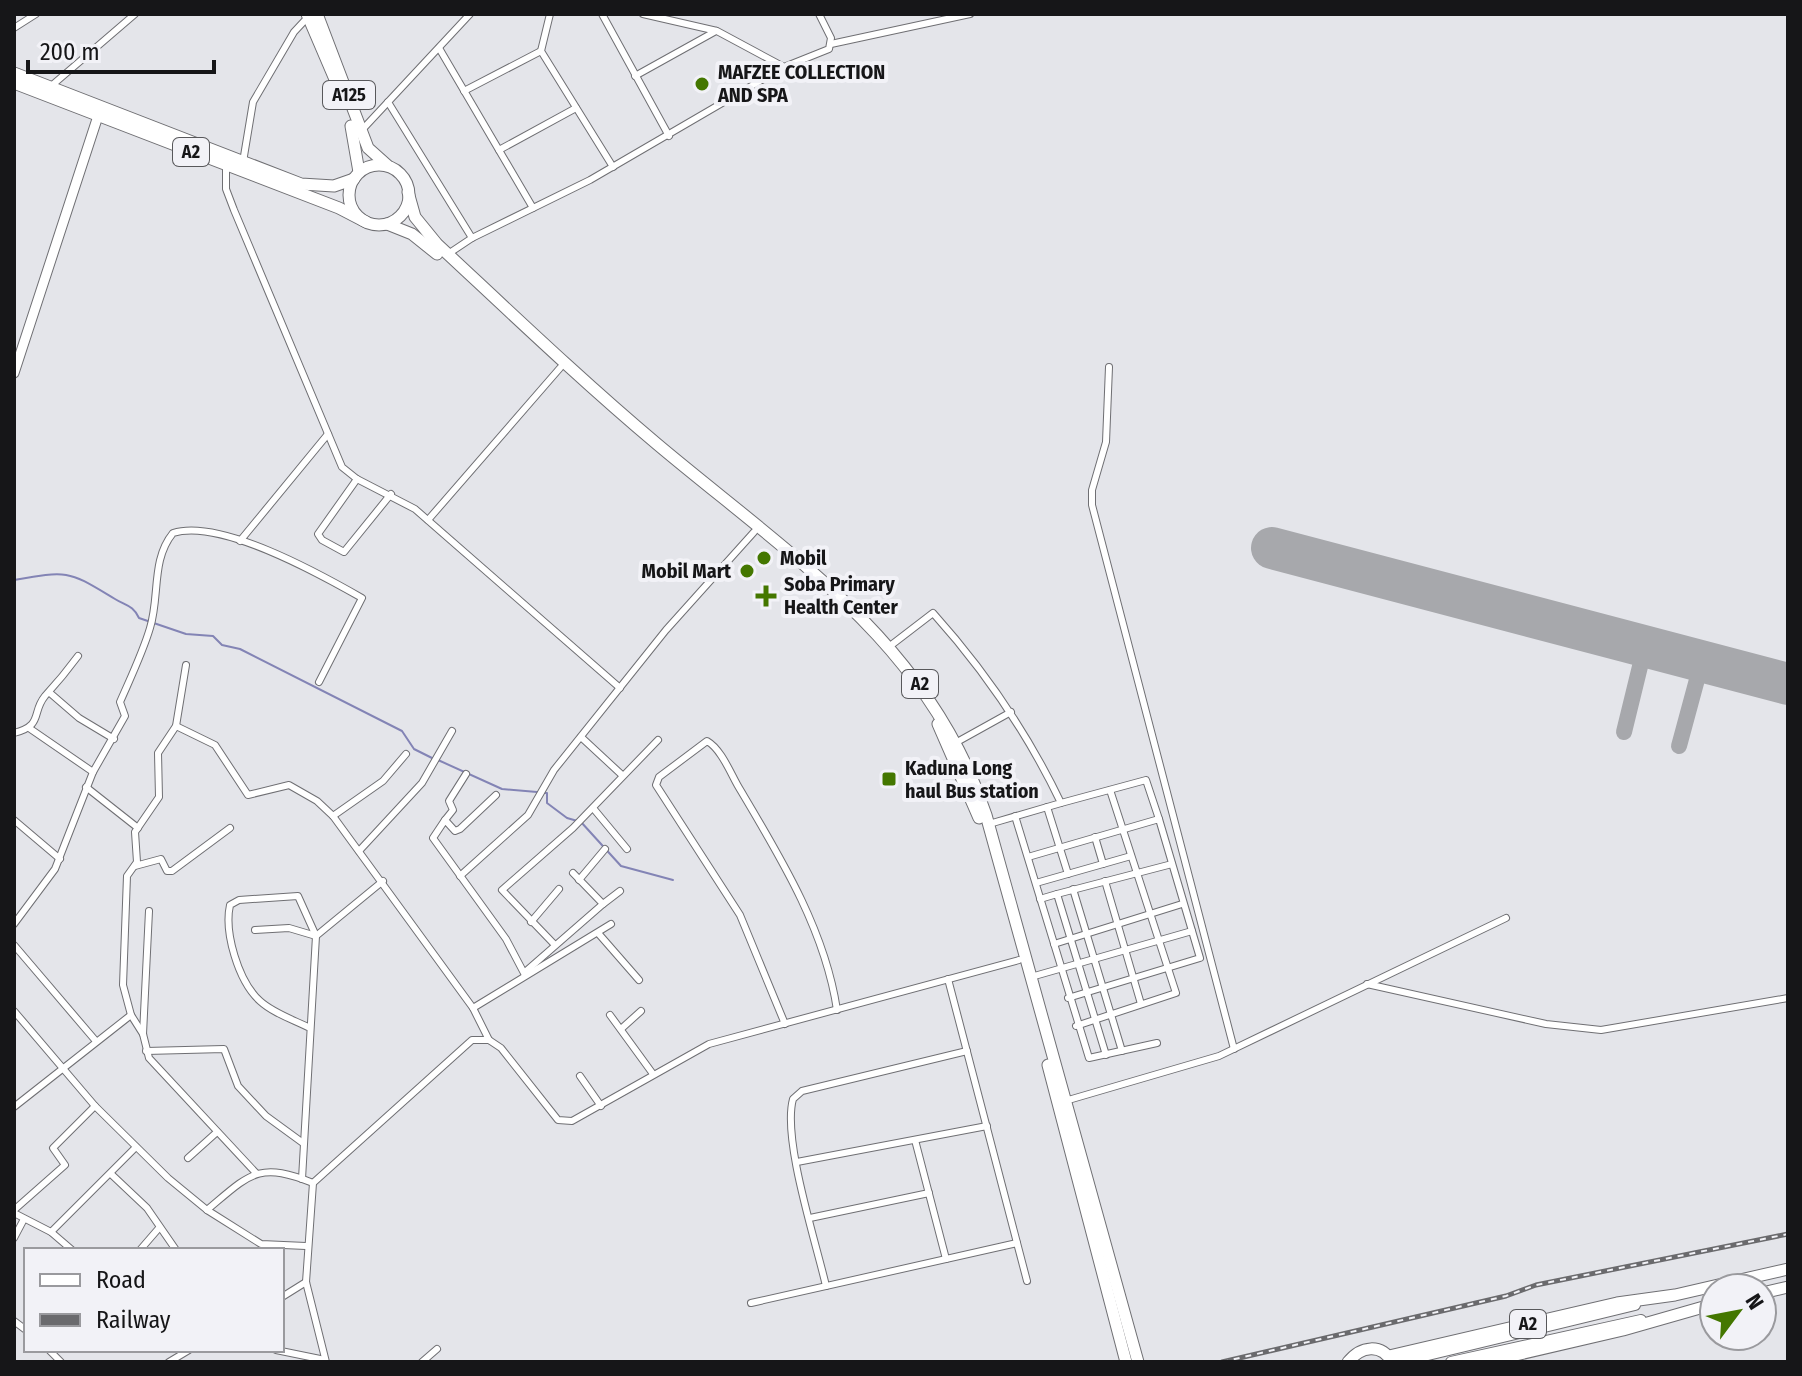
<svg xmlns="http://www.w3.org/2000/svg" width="1802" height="1376" font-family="'Fira Sans Condensed',sans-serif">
	<rect width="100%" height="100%" fill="#e4e5ea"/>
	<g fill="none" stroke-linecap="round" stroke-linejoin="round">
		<g stroke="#8384b5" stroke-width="2">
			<path d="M 14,580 C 70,570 68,571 115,599 C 126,606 133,605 139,618 L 186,634 L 213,636 L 222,645 L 240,649 L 402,731 L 414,749 L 432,758"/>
			<polyline points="438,760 502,789 537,792"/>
			<polyline points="544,793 547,793 547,803 567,818 581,822 621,866 673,880"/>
		</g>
		<g stroke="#a7a8ac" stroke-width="16">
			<polyline points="1624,732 1645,646"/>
			<polyline points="1679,746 1702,661"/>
		</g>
		<polyline stroke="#a7a8ac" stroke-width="42" points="1272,548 1788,684"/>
		<g stroke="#6f6f73" stroke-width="8">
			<g id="street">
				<polyline points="550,14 541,51 613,167"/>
				<polyline points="602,14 669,136"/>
				<polyline points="643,14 717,31 784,67"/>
				<polyline points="14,28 36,14"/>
				<polyline points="831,44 970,14"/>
				<polyline points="439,48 533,208"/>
				<polyline points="635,76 716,31"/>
				<polyline points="50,87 135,14"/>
				<polyline points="464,91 541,51"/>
				<polyline points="388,102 472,238"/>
				<polyline points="361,131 470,14"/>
				<polyline points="499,150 576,108"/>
				<polyline points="243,162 253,102 294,32 308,17"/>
				<polyline points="226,165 226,189 234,210 342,467 357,479 415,509 620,688"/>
				<polyline points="448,254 472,238 590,180 784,67 829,49 831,38 819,14"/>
				<polyline points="1109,367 1106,442 1092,490 1092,505 1234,1049"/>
				<polyline points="357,479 318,534 322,540 344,552 391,494"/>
				<polyline points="428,520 560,368"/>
				<polyline points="240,541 328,434"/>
				<path d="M 890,646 L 933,613 C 986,672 1027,732 1061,803 L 989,824"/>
				<polyline points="50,693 79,718 114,739"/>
				<polyline points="176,726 215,745 248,795 289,785 317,801 333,816 473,1008 489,1040"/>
				<polyline points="29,728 93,772"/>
				<path d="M 14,733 C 44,725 31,713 45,696 C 56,684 67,671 78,656"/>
				<polyline points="581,737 622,775"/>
				<polyline points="957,742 1011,712"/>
				<polyline points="86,787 138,828"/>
				<polyline points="496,795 460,829 455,831 445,820 433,838 506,939 525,975"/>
				<polyline points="1061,803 1146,780 1159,819"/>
				<polyline points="1047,807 1068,874"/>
				<polyline points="593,808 627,849"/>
				<polyline points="333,816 383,781 406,754"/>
				<polyline points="1015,816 1089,1058 1157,1043"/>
				<polyline points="14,820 60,859"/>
				<polyline points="445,820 453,810 449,801 466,774"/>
				<polyline points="1095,837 1103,864"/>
				<polyline points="359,851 422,783 452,731"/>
				<polyline points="1028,857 1159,819 1200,958 1068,998"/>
				<polyline points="135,866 161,859 167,871 172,871 230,828"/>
				<polyline points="460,876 528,815 554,770 666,630 754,532"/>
				<polyline points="579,880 605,849"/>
				<polyline points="1105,881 1141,1004"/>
				<polyline points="1036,883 1131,856"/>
				<polyline points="1073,889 1122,1051"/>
				<polyline points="1057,894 1172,864"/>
				<polyline points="1040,899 1057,894 1106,1055"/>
				<polyline points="603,904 620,891"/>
				<polyline points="149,911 143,1034 149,1058 256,1173"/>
				<polyline points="531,922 559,889"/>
				<path d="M 14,924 L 55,869 L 93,772 L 125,716 L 120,702 C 130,679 143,652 150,628 C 160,596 151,560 173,533 C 220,518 320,574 362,598 L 319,682"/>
				<polyline points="255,930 289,928 316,936 383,881"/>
				<polyline points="598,933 639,980"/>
				<polyline points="554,944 502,890 573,828 658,740"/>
				<polyline points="1054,944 1182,904"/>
				<polyline points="14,945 95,1040"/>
				<polyline points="525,972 603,904 573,873"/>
				<polyline points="1031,977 1192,931"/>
				<polyline points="948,979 1027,1281"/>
				<polyline points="1367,984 1546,1024 1601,1030 1788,998"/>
				<polyline points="473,1008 611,924"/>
				<polyline points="14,1011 95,1106 168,1178 207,1210 261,1244 306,1246"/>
				<polyline points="610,1015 653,1074"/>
				<path d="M 785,1024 L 740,915 L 656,785 L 659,777 L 707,741 C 721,749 730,772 738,786 C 779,855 825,929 837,1010"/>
				<polyline points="1076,1026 1176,993 1110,790"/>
				<polyline points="621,1029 641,1011"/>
				<polyline points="143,1034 131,1015 123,985 127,876 137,862 135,832 159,797 158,753 176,726 186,665"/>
				<polyline points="146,1051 224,1049 238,1086 266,1116 303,1143"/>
				<polyline points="580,1076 601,1106"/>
				<polyline points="1065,1101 1219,1056 1506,918"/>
				<polyline points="14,1107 131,1015"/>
				<polyline points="915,1140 946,1259"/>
				<polyline points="188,1158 217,1132"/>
				<polyline points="797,1162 987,1126"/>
				<polyline points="111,1174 147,1208 176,1250"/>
				<path d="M 302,1179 L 316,936 L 298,896 L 239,900 L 230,905 C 224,932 238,981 260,1001 C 273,1013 294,1020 310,1028"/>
				<polyline points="14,1210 65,1165 53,1148 95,1106"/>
				<path d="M 207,1210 C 250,1174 258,1161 313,1183"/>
				<polyline points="14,1213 51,1232 72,1250"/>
				<polyline points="810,1218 929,1193"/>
				<polyline points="51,1232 136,1147"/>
				<polyline points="14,1238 24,1219"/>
				<polyline points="140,1250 159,1228"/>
				<path d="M 826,1286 C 816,1242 782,1139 793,1099 L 802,1091 L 967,1051"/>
				<polyline points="282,1297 306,1282"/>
				<polyline points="751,1303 1017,1243"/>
				<polyline points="14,1321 26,1330"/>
				<polyline points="49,1350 61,1362"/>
				<polyline points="276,1350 325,1360"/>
				<polyline points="169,1362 189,1350"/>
				<polyline points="326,1362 306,1282 313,1183 472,1040 489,1040 501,1048 558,1120 572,1121 709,1044 1019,960"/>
				<polyline points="422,1362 437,1349"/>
			</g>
		</g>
		<g stroke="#6f6f73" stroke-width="11">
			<polyline id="secondary" points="14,373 98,116"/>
		</g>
		<g stroke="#6f6f73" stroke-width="12">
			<g id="primary">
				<polyline points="1399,1362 1635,1305"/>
				<polyline points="1451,1362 1641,1320"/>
			</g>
		</g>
		<g stroke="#6f6f73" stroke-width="13">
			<g id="highway">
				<polyline points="307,14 340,91"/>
				<polyline points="317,14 368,148 387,165"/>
				<polyline points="14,73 301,184 334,186 354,179"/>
				<polyline points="14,83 339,208 366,222"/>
				<polyline points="351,126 359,172"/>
				<circle cx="379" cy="195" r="30"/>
				<path d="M 408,192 L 415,217 L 437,244 C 509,311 581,380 657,444 C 789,555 929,643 986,815 L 1138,1362"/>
				<polyline points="387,224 412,234 437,254"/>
				<polyline points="938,724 979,818"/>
				<polyline points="1048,1065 1126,1362"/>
				<polyline points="1762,1293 1788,1287"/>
				<polyline points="1389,1356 1617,1303 1675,1295 1788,1269"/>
				<path d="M 1348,1362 C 1361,1346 1381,1343 1392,1362"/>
				<polyline points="1485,1362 1623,1330 1714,1304"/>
			</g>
		</g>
		<use href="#street" stroke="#fff" stroke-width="6"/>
		<use href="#secondary" stroke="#fff" stroke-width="9"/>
		<use href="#primary" stroke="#fff" stroke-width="10"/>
		<use href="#highway" stroke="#fff" stroke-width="11"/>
		<g stroke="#6a6a6d" stroke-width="5">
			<polyline id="rail" points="1222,1362 1506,1296 1536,1285 1788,1234"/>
		</g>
		<use href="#rail" stroke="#f2f2f7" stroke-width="2" stroke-dasharray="6" stroke-linecap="butt"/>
	</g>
	<g fill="#470" stroke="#f2f2f7" stroke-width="3">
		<circle cx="702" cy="84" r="8"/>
		<circle cx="764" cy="558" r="8"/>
		<circle cx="747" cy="571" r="8"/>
		<path d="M762 584h8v8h8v8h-8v8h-8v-8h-8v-8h8z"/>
		<rect x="881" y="771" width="16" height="16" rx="4"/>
	</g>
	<g text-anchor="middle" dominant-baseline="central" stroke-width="8" stroke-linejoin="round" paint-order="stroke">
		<g fill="#f2f2f7" stroke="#58585b" stroke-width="2">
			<rect x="323" y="81" width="52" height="28" rx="6"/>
			<rect x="173" y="138" width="36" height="28" rx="6"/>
			<rect x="902" y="670" width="36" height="28" rx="6"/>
			<rect x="1510" y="1310" width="36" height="28" rx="6"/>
		</g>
		<g font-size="18" font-weight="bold" fill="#161618">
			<text x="349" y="95">A125</text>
			<text x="191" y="152">A2</text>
			<text x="920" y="684">A2</text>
			<text x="1528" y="1324">A2</text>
		</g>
		<g font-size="20" font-weight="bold" fill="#161618" stroke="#f2f2f7" text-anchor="start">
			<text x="718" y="72">MAFZEE COLLECTION<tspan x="718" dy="23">AND SPA</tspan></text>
			<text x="780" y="558">Mobil</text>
			<text x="731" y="571" text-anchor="end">Mobil Mart</text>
			<text x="784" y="584">Soba Primary<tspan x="784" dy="23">Health Center</tspan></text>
			<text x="905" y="768">Kaduna Long<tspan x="905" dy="23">haul Bus station</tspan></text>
		</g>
	</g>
	<rect width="1802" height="1376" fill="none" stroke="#161618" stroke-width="32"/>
	<rect x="24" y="1248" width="260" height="104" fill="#f2f2f7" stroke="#9a9a9e" stroke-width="2"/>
	<rect x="40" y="1274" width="40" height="12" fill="#ffffff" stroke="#9a9a9e" stroke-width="2"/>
	<text x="96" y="1288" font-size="24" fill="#161618">Road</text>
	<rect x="40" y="1314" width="40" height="12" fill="#6a6a6d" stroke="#9a9a9e" stroke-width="2"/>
	<text x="96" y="1328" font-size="24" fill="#161618">Railway</text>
	<g transform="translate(1738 1312) rotate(58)"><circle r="38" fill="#f2f2f7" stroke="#9a9a9e" stroke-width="2"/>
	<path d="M0-6L14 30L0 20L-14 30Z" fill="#447700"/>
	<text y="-12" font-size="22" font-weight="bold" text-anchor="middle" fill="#161618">N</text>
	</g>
	<path d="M28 60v12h186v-12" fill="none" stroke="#161618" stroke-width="4"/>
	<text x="40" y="60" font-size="24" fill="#161618" stroke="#f2f2f7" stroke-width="6" paint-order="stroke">200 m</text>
</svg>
